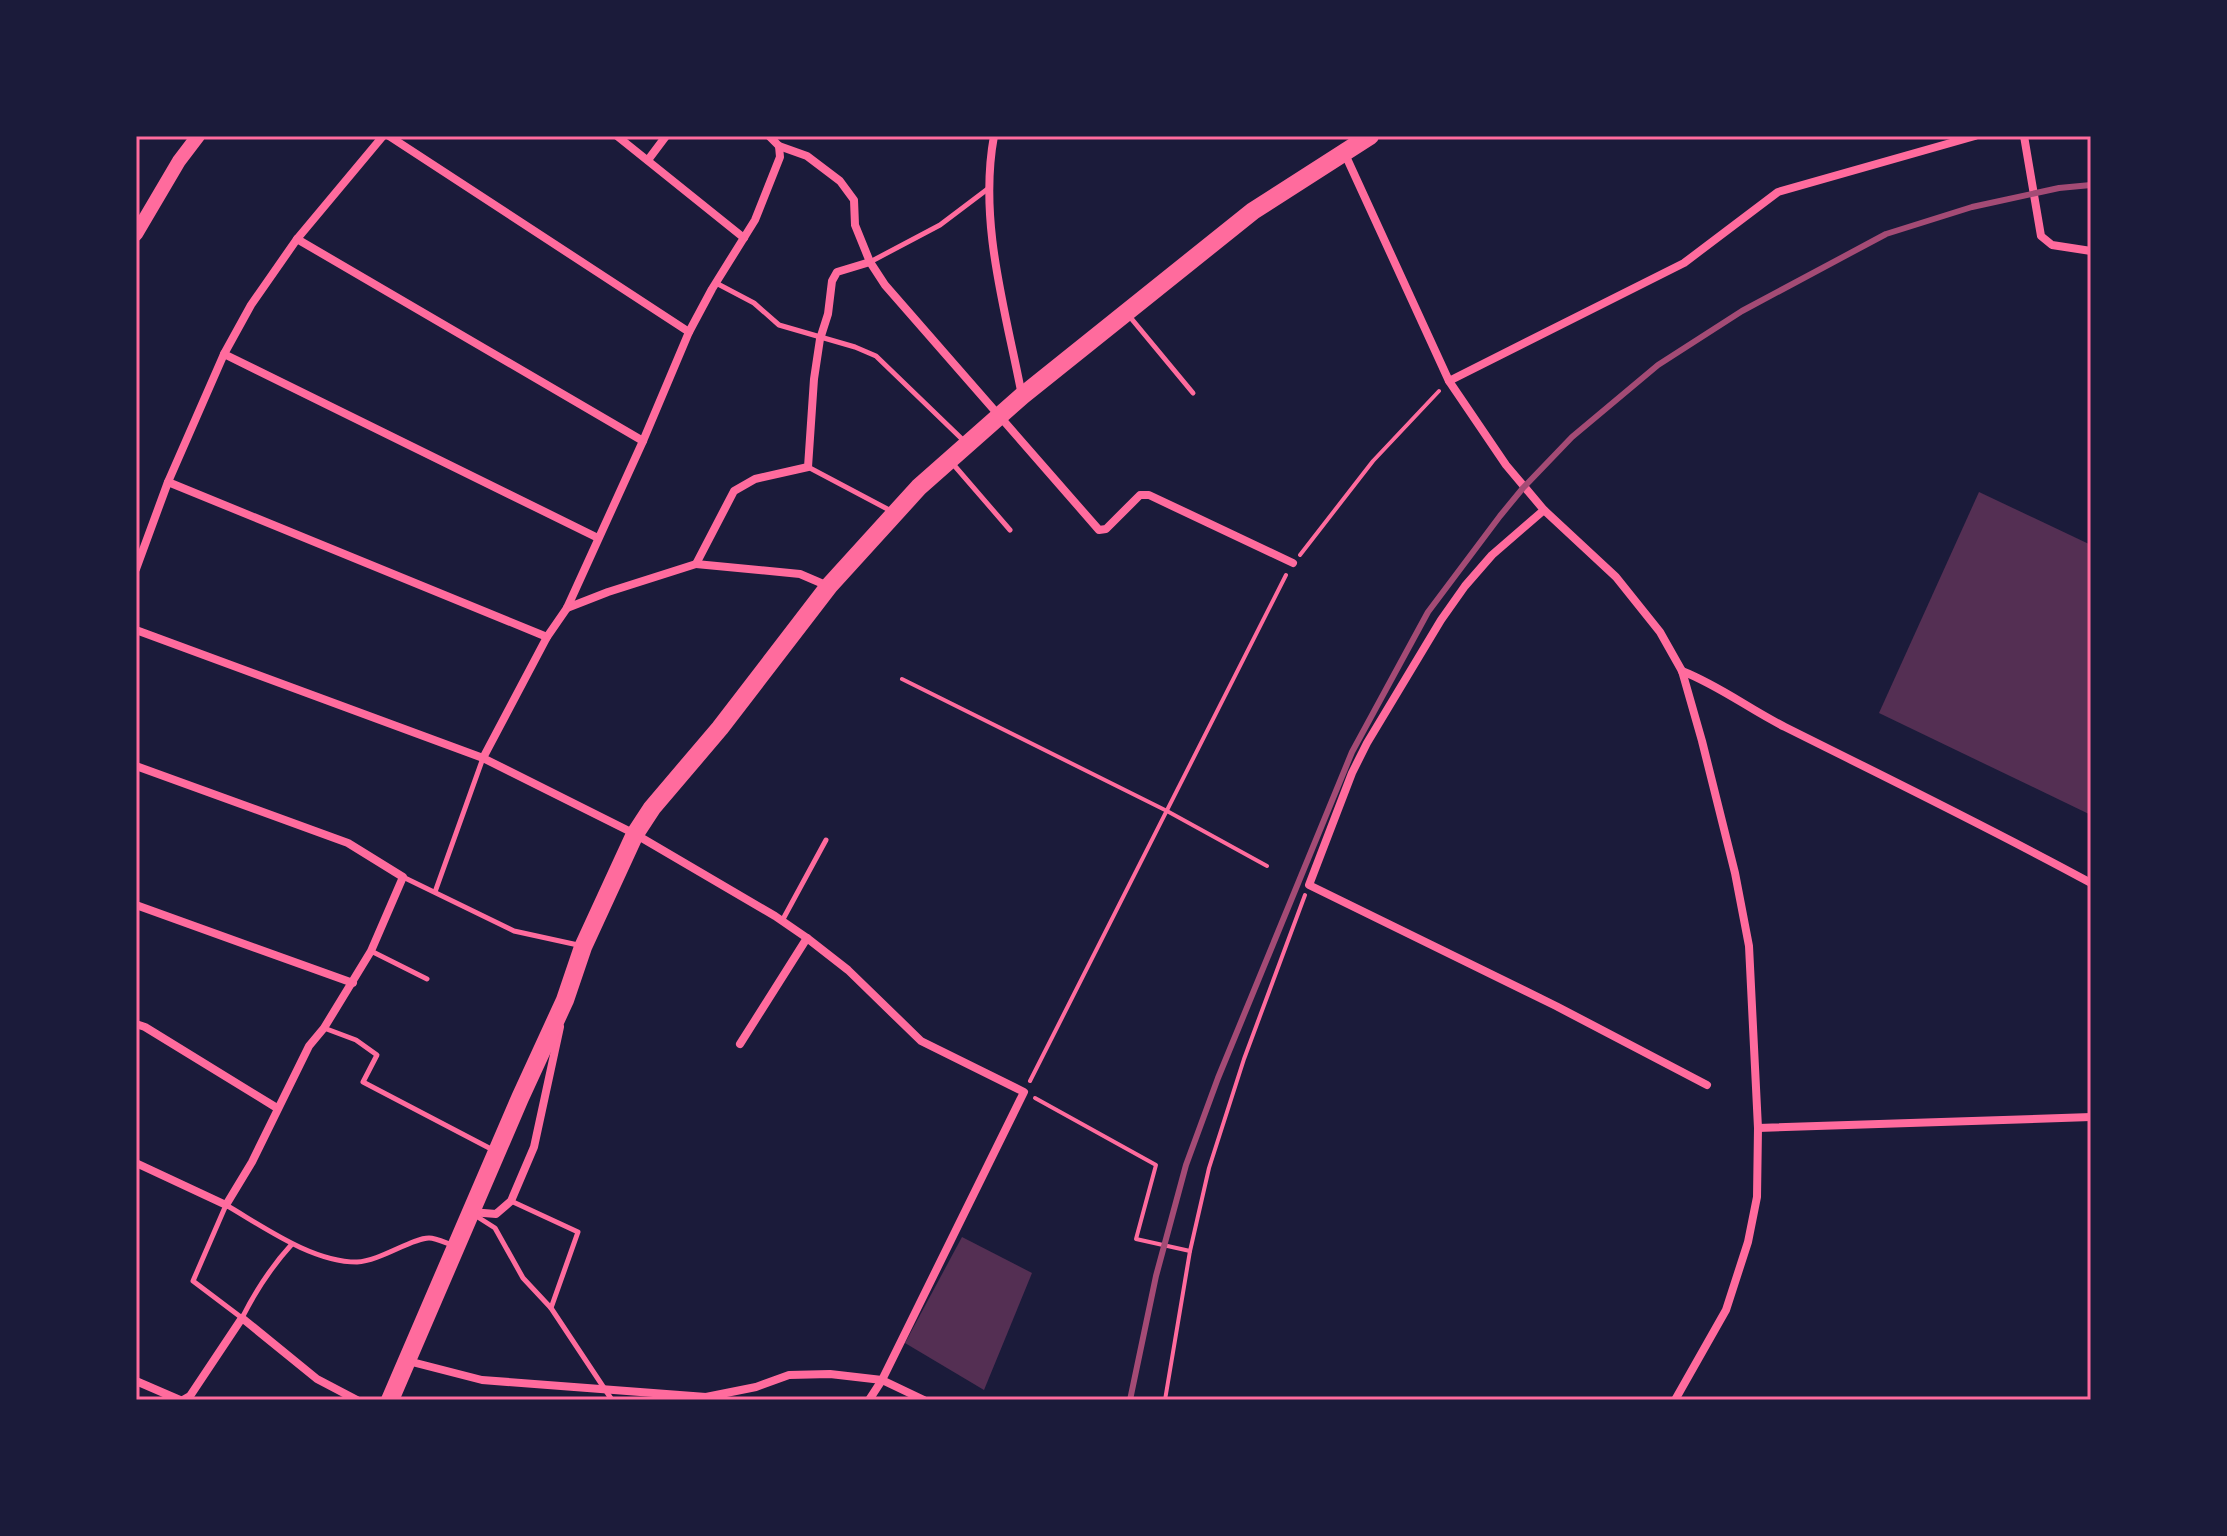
<svg xmlns="http://www.w3.org/2000/svg" width="2227" height="1536" font-family="'Nunito Sans',sans-serif">
	<rect width="100%" height="100%" fill="#1b1b3a"/>
	<g fill="#542f53">
		<polygon points="1979,492 2091,545 2091,815 1879,713"/>
		<polygon points="962,1237 1032,1273 984,1390 905,1343"/>
	</g>
	<g fill="none" stroke-linecap="round" stroke-linejoin="round">
		<g stroke="#ff6b9d" stroke-width="4">
			<polyline points="1300,555 1373,461 1439,391"/>
			<polyline points="902,679 1167,811 1267,866"/>
			<polyline points="1030,1081 1286,575"/>
			<polyline points="1035,1098 1156,1165 1136,1239 1190,1251"/>
			<polyline points="1165,1400 1190,1251 1209,1168 1244,1059 1305,895"/>
		</g>
		<g stroke="#ff6b9d" stroke-width="5">
			<polyline points="870,262 940,225 989,188"/>
			<polyline points="716,283 754,303 779,325 855,347 876,356 963,440"/>
			<polyline points="1130,317 1193,393"/>
			<polyline points="953,464 1010,530"/>
			<polyline points="808,467 893,512"/>
			<polyline points="403,877 514,931 578,945"/>
			<polyline points="435,892 483,758"/>
			<polyline points="782,921 826,840"/>
			<polyline points="371,951 427,979"/>
			<polyline points="324,1028 356,1040 377,1055 363,1082 493,1150"/>
			<polyline points="511,1201 578,1232 551,1308"/>
			<polyline points="473,1214 495,1228 523,1278 551,1308 612,1400"/>
			<path d="M 292,1244 C 271,1267 256,1290 242,1318 L 193,1281 L 226,1205 C 264,1227 312,1262 357,1262 C 380,1261 412,1238 429,1238 C 436,1238 446,1243 452,1245"/>
		</g>
		<g stroke="#ff6b9d" stroke-width="8">
			<polyline points="389,136 689,332"/>
			<polyline points="617,136 744,238"/>
			<path d="M 994,136 C 978,222 1006,312 1022,396"/>
			<polyline points="2024,136 2041,236 2052,245 2091,251"/>
			<polyline points="779,146 807,156 840,181 854,200 855,225 870,262"/>
			<polyline points="1344,152 1449,381 1506,465 1544,510 1616,577 1660,632 1682,671 1702,741 1735,873 1749,946 1758,1128 1757,1197 1748,1242 1726,1310 1675,1400"/>
			<polyline points="648,160 666,136"/>
			<polyline points="297,239 643,441"/>
			<polyline points="224,354 598,538"/>
			<polyline points="1449,381 1684,263 1778,192 1975,136"/>
			<polyline points="168,482 547,637"/>
			<polyline points="1544,510 1492,555 1465,586 1441,620 1367,743 1352,773 1309,885 1556,1006 1707,1085"/>
			<polyline points="696,564 800,574 828,586"/>
			<polyline points="136,569 168,482 224,354 251,305 297,239 383,136"/>
			<polyline points="567,608 608,592 696,564 734,491 755,479 808,467 814,379 820,339 828,314 832,281 837,272 870,262 885,285 1099,530 1106,529 1140,495 1149,495 1293,563"/>
			<polyline points="136,630 483,758 635,834 775,916 807,938 848,970 921,1041 1024,1092 882,1380 869,1400"/>
			<path d="M 1682,671 C 1720,686 1749,709 1785,727 C 1887,778 1990,828 2091,883"/>
			<polyline points="483,758 547,637 567,608 643,441 689,332 712,289 755,220 780,157 779,146 769,136"/>
			<polyline points="136,766 348,843 403,877 371,951 324,1028 309,1046 252,1162 226,1205 136,1163"/>
			<polyline points="136,905 353,983"/>
			<polyline points="136,1024 145,1027 277,1108"/>
			<polyline points="740,1044 807,938"/>
			<polyline points="1758,1128 2091,1117"/>
			<polyline points="471,1212 496,1214 511,1201 534,1147 560,1027"/>
			<polyline points="408,1361 482,1380 706,1397 756,1387 789,1375 830,1374 882,1380 924,1400"/>
			<polyline points="136,1381 180,1400"/>
			<polyline points="183,1400 190,1396 242,1318 317,1379 357,1400"/>
		</g>
		<polyline stroke="#ff6b9d" stroke-width="14" points="136,234 179,161 198,136"/>
		<polyline stroke="#ff6b9d" stroke-width="18" points="390,1400 520,1098 565,1000 583,947 635,834 652,808 720,728 829,586 919,487 1022,396 1253,211 1370,136"/>
		<polyline stroke="#a44b75" stroke-width="6" points="1130,1400 1156,1276 1186,1165 1218,1078 1352,752 1428,612 1500,516 1523,488 1572,437 1658,365 1742,311 1886,234 1972,207 2059,188 2091,185"/>
	</g>
	<rect width="2227" height="1536" fill="none" stroke="#1b1b3a" stroke-width="276"/>
	<rect x="138" y="138" width="1951" height="1260" fill="none" stroke="#ff6b9d" stroke-width="3"/>
</svg>
